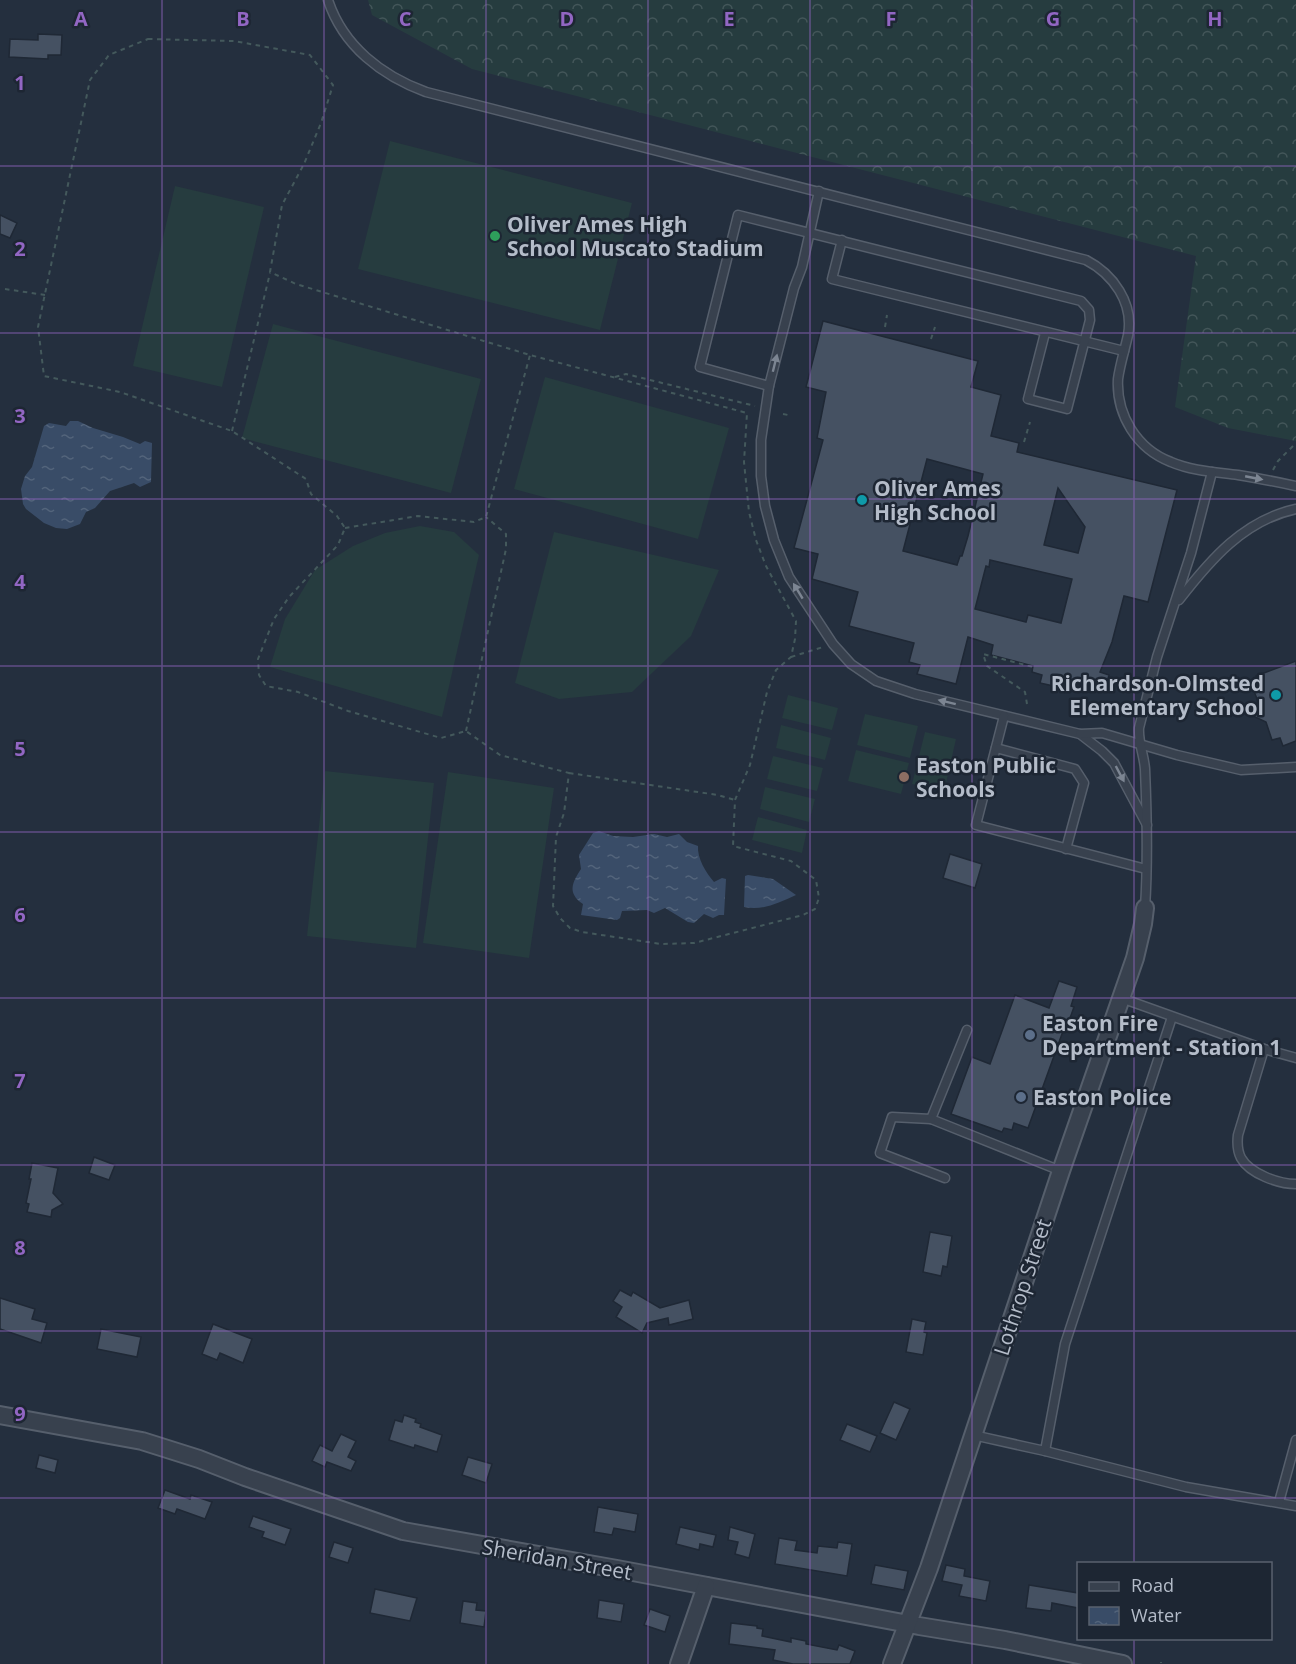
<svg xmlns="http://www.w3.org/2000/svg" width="1296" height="1664" font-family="'Open Sans',sans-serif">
	<defs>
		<pattern id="forest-crowns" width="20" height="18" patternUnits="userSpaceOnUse" patternTransform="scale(1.5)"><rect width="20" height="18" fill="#263c3f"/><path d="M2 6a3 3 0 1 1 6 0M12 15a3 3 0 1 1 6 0" fill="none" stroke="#435659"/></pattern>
		<pattern id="water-ripples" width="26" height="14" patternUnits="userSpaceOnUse" patternTransform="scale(1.5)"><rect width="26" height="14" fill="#394c67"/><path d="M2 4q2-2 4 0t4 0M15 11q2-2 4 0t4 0" fill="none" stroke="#53647b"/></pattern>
	</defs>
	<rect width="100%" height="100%" fill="#242f3e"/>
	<polygon fill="url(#forest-crowns)" points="368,0 1296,0 1296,441 1228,428 1175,407 1196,256 472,69 372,15"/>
	<g fill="#263c3f">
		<polygon points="390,141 632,203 600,330 358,269"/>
		<polygon points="175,186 264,207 222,387 133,366"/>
		<polygon points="273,324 481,379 451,493 242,438"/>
		<polygon points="545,377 729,428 698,539 514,489"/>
		<polygon points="420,526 454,532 479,555 442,717 270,667 285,619 315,570 353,546 385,533"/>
		<polygon points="554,532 719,570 691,636 632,692 559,699 515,683"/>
		<polygon points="788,695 838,708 832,730 782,718"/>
		<polygon points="865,714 918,726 910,758 857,745"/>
		<polygon points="781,725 831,738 825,760 776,748"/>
		<polygon points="925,732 956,739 944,792 912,784"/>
		<polygon points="856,750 909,763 901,794 848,781"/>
		<polygon points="773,756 823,768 817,791 767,779"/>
		<polygon points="325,771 434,783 416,948 307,936"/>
		<polygon points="448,772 554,788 529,958 423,943"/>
		<polygon points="765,787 815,799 809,822 760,809"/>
		<polygon points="758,817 807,830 802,853 752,840"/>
	</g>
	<g fill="url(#water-ripples)">
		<polygon points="70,421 78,421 93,428 123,437 140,444 145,441 152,443 151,482 140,487 134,483 110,491 95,508 86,512 80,524 67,529 56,528 44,523 26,509 23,504 21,489 25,476 32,467 44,426 49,423 66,426"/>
		<path d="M 599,831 L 613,836 L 633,837 L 654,834 L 667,837 L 679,834 L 687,842 L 698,846 C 697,858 706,873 714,882 L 722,878 L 726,879 L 724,915 L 719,915 L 713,918 L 704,914 L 694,923 L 688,922 L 665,908 L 654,913 L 647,910 L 622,911 L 620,918 L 617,920 L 581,915 L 583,904 C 567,893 572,883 581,869 L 579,855 L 593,833 Z"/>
		<path d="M 748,875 L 773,879 L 796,895 C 778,903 763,911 744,907 L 745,876 Z"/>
	</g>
	<g fill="#455162" stroke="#1f2835" stroke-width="1.5" fill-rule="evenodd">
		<polygon points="38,34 62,35 61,55 48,55 48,59 9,57 10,39 38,40"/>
		<polygon points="0,215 17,223 10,238 0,234"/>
		<path d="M 823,321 L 978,361 L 971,387 L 1001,395 L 991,436 L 1019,443 L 1017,452 L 1177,490 L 1148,602 L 1124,596 L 1112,642 L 1100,672 L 1109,675 L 1105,691 L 1060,680 L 1058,687 L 1040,683 L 1042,675 L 1032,672 L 1033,666 L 991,655 L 993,645 L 968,637 L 956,684 L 917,674 L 920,665 L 909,662 L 914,643 L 849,626 L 858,592 L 812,579 L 818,554 L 794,548 L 823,440 L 817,438 L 826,392 L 806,387 ZM 927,459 L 983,474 L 968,536 L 962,556 L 960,556 L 957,565 L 903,551 ZM 1058,488 L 1085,527 L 1078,553 L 1044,545 ZM 990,560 L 1072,579 L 1061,623 L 1028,615 L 1026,622 L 975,609 L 986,566 L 989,567 Z"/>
		<polygon points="1296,661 1296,741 1283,746 1280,738 1272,740 1266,722 1253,716 1259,704 1252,686 1259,683 1256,676"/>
		<polygon points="950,854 982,864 975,888 943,878"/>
		<polygon points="1059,981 1077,987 1071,1006 1074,1007 1069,1021 1067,1020 1028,1128 1014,1123 1012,1130 1004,1128 1002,1132 951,1114 972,1057 990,1064 1015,995 1049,1008"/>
		<polygon points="94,1157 115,1165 109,1180 89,1173"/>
		<polygon points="32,1163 58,1168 53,1193 63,1204 52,1210 51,1217 27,1212 29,1204 26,1203 31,1179 29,1179"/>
		<polygon points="930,1232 952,1236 947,1267 943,1266 941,1276 923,1272"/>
		<polygon points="620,1290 631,1296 633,1292 660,1308 689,1300 693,1319 669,1325 668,1318 647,1323 642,1333 616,1317 622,1307 613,1301"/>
		<polygon points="0,1298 35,1309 32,1319 47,1323 41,1343 0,1329"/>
		<polygon points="912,1319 926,1322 924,1332 927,1333 923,1355 906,1352"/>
		<polygon points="213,1324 252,1339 243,1363 220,1353 217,1360 202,1354"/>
		<polygon points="101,1329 141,1337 137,1357 97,1349"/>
		<polygon points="894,1402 910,1409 896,1440 880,1433"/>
		<polygon points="404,1415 416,1419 415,1422 421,1424 420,1427 442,1435 437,1452 415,1445 414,1448 389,1440 395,1420 402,1422"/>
		<polygon points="847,1424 877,1436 870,1452 840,1440"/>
		<polygon points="341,1434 356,1441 348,1457 356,1461 351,1471 327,1462 325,1467 312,1461 320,1445 332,1451"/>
		<polygon points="39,1455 58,1460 55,1473 36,1468"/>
		<polygon points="468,1457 492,1464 486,1483 462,1475"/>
		<polygon points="165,1490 190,1499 191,1495 212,1502 205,1519 177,1509 175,1514 158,1508"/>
		<polygon points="598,1507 638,1514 635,1532 614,1528 612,1535 594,1532"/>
		<polygon points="253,1516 291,1529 285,1545 262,1537 264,1532 249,1527"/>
		<polygon points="680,1527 716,1535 713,1547 700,1544 699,1550 676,1544"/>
		<polygon points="730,1527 755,1534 749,1558 735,1554 738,1542 728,1540"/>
		<polygon points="779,1538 797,1541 795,1550 817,1553 818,1546 837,1548 838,1542 852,1544 847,1576 775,1564"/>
		<polygon points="334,1542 353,1548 348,1563 329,1557"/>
		<polygon points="875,1565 908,1571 904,1590 871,1584"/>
		<polygon points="946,1565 965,1569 964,1576 990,1581 986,1601 959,1596 962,1585 942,1581"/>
		<polygon points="1029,1585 1078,1593 1078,1608 1052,1603 1051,1611 1026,1608"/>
		<polygon points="375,1589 417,1598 410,1621 370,1613"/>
		<polygon points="599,1600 624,1604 621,1622 597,1618"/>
		<polygon points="463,1601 477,1603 476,1610 486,1611 484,1627 460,1623"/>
		<polygon points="650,1609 670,1616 665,1632 644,1625"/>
		<polygon points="731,1623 757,1626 757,1628 763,1629 762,1636 791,1642 791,1638 806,1641 806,1644 837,1650 839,1645 855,1651 850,1664 793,1664 773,1660 775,1650 729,1644"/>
	</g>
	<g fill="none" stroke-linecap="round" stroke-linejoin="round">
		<g stroke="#565f6c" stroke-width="11">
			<g id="lane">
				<path d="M 328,0 C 343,46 382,76 426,92 L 1086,260 C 1113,274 1134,303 1128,335 C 1125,349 1120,364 1118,379 C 1116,415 1137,449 1171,462 C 1192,471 1215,472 1238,475 C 1257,478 1277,482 1296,486"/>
				<polyline points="819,191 802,267 794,288 769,386 761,440 761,476 765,506 774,540 789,577 833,644 851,664 876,681 915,694 1080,734 1102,751 1114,763 1147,825"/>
				<polyline points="842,240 832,279 1124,351"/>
				<polyline points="769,386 700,367 738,215 1081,301 1089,310 1090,320 1067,409 1028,399 1045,333"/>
				<path d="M 1179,600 C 1210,560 1244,520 1296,509"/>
				<polyline points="1004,716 976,825 1146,869"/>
				<polyline points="1080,734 1102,733 1177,755 1241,770 1296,767"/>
				<polyline points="996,748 1075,769 1084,783 1066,849"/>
				<path d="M 1145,908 C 1148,862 1147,815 1145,769 C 1144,755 1138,742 1139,728 L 1157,657 L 1191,553 L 1212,472"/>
				<polyline points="1121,998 1264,1049 1296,1058"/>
				<polyline points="967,1030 931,1119 1061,1171"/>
				<path d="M 1264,1049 L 1238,1135 C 1237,1143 1237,1150 1241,1158 C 1250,1174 1279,1184 1296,1184"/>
				<polyline points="931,1119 892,1117 880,1153 945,1178"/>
				<polyline points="973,1435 1045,1451 1065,1344 1172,1017"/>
				<polyline points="1045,1451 1186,1487 1296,1506"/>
				<polyline points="1279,1502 1296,1440"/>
			</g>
		</g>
		<g stroke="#565f6c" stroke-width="20">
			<g id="street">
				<polyline points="0,1415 142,1441 199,1459 245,1477 403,1531 617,1569 919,1626 1005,1640 1123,1664"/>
				<polyline points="679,1664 706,1586"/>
				<polyline points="892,1664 929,1568 1061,1171 1135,958 1143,924 1145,908"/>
			</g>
		</g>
		<g stroke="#44595c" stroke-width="2" stroke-dasharray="4.5 4.5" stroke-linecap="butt">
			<polygon points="148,39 234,41 310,55 333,85 321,123 304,164 282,205 270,272 296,284 530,355 747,413 744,462 749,512 756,540 766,566 796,621 795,639 791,657 776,670 767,692 750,765 735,800 733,846 791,861 816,880 819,898 815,909 803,915 694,943 661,944 582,932 570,928 560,918 553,906 556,837 564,813 569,773 500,755 466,731 441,738 348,711 298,692 266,686 259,675 258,659 274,619 289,597 338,545 345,528 337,516 311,494 306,479 232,431 120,392 44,376 38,327 90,80 109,55"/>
			<polyline points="5,289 45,295"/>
			<polyline points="885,327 887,315"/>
			<polyline points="931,339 935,327"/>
			<polyline points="615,377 626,374 755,406"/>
			<polyline points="783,414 788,415"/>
			<polyline points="232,431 270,273"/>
			<polyline points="1024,442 1030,422"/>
			<polyline points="1273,470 1278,461 1296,443"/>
			<polyline points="345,528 418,516 474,522 486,517 530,355"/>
			<polyline points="791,657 823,647"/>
			<polyline points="1027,704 1025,692 987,666 983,654 1033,667"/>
			<polyline points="466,731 506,549 506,534 486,517"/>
			<polyline points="569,773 718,795 735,800"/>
			<polyline points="1161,1663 1161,1662"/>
		</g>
		<use href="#lane" stroke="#38414e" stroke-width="8"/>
		<use href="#street" stroke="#38414e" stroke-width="16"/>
	</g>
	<defs><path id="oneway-solid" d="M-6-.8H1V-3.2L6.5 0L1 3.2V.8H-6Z" transform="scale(1.5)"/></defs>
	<g fill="#7c8592">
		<use href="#oneway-solid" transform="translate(775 363) rotate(-76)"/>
		<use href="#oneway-solid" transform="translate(1254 478) rotate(11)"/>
		<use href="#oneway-solid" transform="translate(798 591) rotate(-121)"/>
		<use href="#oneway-solid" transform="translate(947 702) rotate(-166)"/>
		<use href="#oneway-solid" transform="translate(1120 774) rotate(62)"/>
	</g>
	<path fill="none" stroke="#9266c3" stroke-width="1.5" stroke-opacity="0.55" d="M 162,0 L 162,1664M 324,0 L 324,1664M 486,0 L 486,1664M 648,0 L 648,1664M 810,0 L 810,1664M 972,0 L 972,1664M 1134,0 L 1134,1564M 0,166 L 1296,166M 0,333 L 1296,333M 0,499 L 1296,499M 0,666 L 1296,666M 0,832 L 1296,832M 0,998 L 1296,998M 0,1165 L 1296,1165M 0,1331 L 1296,1331M 0,1498 L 1296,1498M 1134,1638 L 1134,1664"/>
	<circle fill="#2e9e5b" stroke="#1d2633" stroke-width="2" cx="495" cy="236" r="6"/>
	<g fill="#0f9aa8" stroke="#1d2633" stroke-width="2">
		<circle cx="862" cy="500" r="6"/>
		<circle cx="1276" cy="695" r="6"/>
	</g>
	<circle fill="#8d6e63" stroke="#1d2633" stroke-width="2" cx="904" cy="777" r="6"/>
	<g fill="#5c6f8a" stroke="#1d2633" stroke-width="2">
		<circle cx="1030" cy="1035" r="6"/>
		<circle cx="1021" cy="1097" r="6"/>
	</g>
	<g text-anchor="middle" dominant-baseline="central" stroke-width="5" stroke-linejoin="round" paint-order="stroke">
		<g font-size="21" font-weight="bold" fill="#b4bcc9" stroke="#1d2633" text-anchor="start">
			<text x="507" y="224">Oliver Ames High<tspan x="507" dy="24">School Muscato Stadium</tspan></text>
			<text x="874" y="488">Oliver Ames<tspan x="874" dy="24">High School</tspan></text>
			<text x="1264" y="683" text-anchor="end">Richardson-Olmsted<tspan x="1264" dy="24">Elementary School</tspan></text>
			<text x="916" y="765">Easton Public<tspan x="916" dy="24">Schools</tspan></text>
			<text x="1042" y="1023">Easton Fire<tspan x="1042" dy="24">Department - Station 1</tspan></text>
			<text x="1033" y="1097">Easton Police</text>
		</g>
		<g font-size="21" fill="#b4bcc9" stroke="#1d2633">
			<text transform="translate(1022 1287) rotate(-72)">Lothrop Street</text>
			<text transform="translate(557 1559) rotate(10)">Sheridan Street</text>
		</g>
	</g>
	<g font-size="20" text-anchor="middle" font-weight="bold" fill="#9266c3" stroke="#1d2633" stroke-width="5" stroke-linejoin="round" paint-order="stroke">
		<text x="81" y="26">A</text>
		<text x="243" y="26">B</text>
		<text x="405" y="26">C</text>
		<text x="567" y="26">D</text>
		<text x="729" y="26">E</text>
		<text x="891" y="26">F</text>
		<text x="1053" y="26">G</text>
		<text x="1215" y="26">H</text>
		<text x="20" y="90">1</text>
		<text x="20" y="256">2</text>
		<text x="20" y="423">3</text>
		<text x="20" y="589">4</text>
		<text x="20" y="756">5</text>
		<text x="20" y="922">6</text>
		<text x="20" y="1088">7</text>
		<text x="20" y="1255">8</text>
		<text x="20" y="1421">9</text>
	</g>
	<rect x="1077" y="1562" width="195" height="78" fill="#1d2633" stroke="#59626f" stroke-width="1.5"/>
	<rect x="1089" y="1582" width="30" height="9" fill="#38414e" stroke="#59626f" stroke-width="1.5"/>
	<text x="1131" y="1592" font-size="18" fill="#b4bcc9">Road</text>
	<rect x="1089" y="1607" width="30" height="18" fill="url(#water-ripples)" stroke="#59626f" stroke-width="1.5"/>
	<text x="1131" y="1622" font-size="18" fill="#b4bcc9">Water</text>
</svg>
